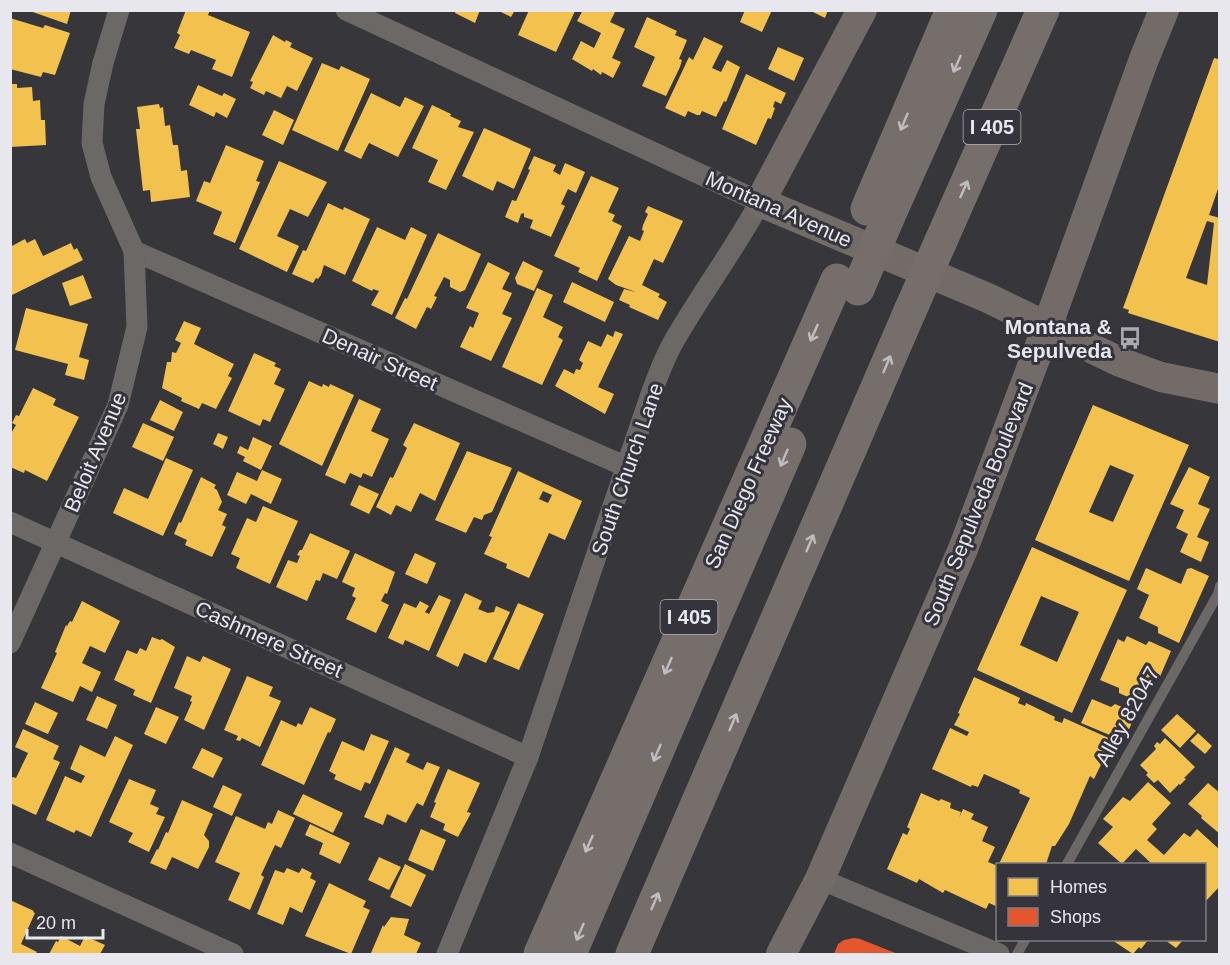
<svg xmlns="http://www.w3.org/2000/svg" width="1230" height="965" font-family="Helvetica,sans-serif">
	<rect width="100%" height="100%" fill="#36363b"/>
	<g fill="#f2c14e" fill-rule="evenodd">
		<polygon points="27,10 71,10 67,24"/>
		<polygon points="186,10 210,10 208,15 250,32 232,77 212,69 216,60 191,50 189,54 174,48 180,35 177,33"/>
		<polygon points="456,10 480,10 475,23 455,13"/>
		<polygon points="497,10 515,10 511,17"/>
		<polygon points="529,10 575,11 556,52 518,35"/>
		<polygon points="583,10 615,12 610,22 625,29 612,58 621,62 613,78 602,72 601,75 593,69 592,71 572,59 581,41 594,48 601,33 577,21"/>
		<polygon points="745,10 772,10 762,32 740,22"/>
		<polygon points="809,10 828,10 825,18"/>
		<polygon points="647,17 677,31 675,35 687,40 679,59 682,60 680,67 666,96 642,86 655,57 634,47"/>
		<polygon points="10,18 43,28 45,25 70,33 55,75 43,72 41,77 10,69"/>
		<polygon points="273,35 285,42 286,40 292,43 290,47 313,58 297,91 287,86 281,98 266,91 264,95 250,88 253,82 250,81"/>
		<polygon points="704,37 723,46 712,68 721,72 727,60 740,67 726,102 724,101 716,117 702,111 700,115 697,115 688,111 685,117 665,108 689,57 693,60"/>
		<polygon points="778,47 804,58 794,81 768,69"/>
		<path d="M 1219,55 L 1220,183 L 1209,215 L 1220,218 L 1220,342 L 1128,313 L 1129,310 L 1123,308 L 1214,58 L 1218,59 ZM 1207,221 L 1214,223 L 1207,285 L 1186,278 Z"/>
		<polygon points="322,63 339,70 341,66 370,79 338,151 292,130"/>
		<polygon points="746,74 786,93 781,104 775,101 773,107 775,108 771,119 768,118 756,145 722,129"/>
		<polygon points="10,84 17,84 17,88 32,87 33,101 40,100 41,120 45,120 46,145 10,147"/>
		<polygon points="198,85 222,96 224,93 236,99 227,118 216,112 214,117 189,105"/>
		<polygon points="371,93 400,107 405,97 424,106 398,157 369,143 361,159 344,151"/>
		<polygon points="159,104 160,108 163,107 165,126 170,125 173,145 178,145 181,171 187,170 190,197 151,202 150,190 143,191 136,129 140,129 137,107"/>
		<polygon points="432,105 451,114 450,116 461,121 458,127 474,132 446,190 428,182 438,160 412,148"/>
		<polygon points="274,110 294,120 283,145 262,135"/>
		<polygon points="484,128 531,149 514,189 497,181 493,191 462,176"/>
		<polygon points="226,145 264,161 256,181 260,182 235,243 213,234 222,212 196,201 204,181 210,183"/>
		<polygon points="534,156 556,165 553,171 560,175 565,163 585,172 576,193 568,189 561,204 565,206 551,237 530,228 533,220 524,217 524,213 521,214 518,223 505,217 512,200 516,201 530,170 528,169"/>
		<polygon points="279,161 327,182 308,217 290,209 277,236 299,246 287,272 239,249"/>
		<polygon points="591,176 619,188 608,212 615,215 612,221 622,226 597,281 578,272 580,268 554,256"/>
		<polygon points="328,203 343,210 344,207 370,219 345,275 324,265 321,275 318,279 316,278 313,283 292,274 303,250 306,251"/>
		<polygon points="648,206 683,221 663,263 654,259 642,285 660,294 658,297 667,302 658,320 629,307 630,305 619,300 624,289 636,292 616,285 608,279 629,236 640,241 644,231 642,230 643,225 648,214 645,212"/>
		<polygon points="377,227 405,240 411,227 427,235 392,315 371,305 379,291 373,289 372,291 352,281"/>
		<polygon points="438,233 481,254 465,290 460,292 450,287 450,280 444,277 434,296 437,297 431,309 427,307 416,329 395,318 405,298 407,299"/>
		<polygon points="25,239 27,243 35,239 43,256 71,243 74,250 77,248 83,260 10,296 10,247"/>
		<polygon points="523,261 543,271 534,291 517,284 515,278"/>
		<polygon points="488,262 510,273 502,289 512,293 502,314 512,318 491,361 460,347 470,326 473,328 479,313 466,308"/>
		<polygon points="83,275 92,298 70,306 62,283"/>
		<polygon points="572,282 614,302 605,322 563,302"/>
		<polygon points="537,288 553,295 543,317 563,327 558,337 563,340 542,385 502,367"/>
		<polygon points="26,308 88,324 79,357 89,360 84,380 65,375 68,364 15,350"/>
		<polygon points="184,321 201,328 194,344 234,364 228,376 232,378 216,409 202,403 199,409 181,401 182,398 162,388 167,362 171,362 172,352 176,353 181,343 175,340"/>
		<polygon points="615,331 623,334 598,387 614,394 605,414 555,386 564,369 574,374 576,369 580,370 583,363 579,360 588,341 601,347 607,334 613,337"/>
		<polygon points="254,353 276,363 274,366 281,369 274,384 285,389 270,422 263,419 260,426 228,411"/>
		<polygon points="309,381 322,387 323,384 329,387 330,384 354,395 322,466 279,444"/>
		<polygon points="33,388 56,399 53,405 79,417 47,481 25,470 24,473 10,467 10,435 16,425 12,423 16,415 19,416"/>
		<polygon points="359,399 381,409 371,431 389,439 372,477 363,473 361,478 350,473 345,484 325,475"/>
		<polygon points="160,400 183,412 174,431 150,420"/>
		<path d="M 1093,405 L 1189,445 L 1129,581 L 1035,540 ZM 1110,465 L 1134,475 L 1113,522 L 1089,512 Z"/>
		<polygon points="143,423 174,437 163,461 132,447"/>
		<polygon points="414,423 460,443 435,501 420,493 411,512 396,505 391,515 376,507 390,477 393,478 407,448 403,445"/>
		<polygon points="218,433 228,437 223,449 213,444"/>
		<polygon points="253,437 272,446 261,470 243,461 245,457 237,453 240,446 248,450"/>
		<polygon points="467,451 512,468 492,512 484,515 482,520 474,517 466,533 435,520"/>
		<polygon points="166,458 193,470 163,536 113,513 124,488 148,499"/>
		<polygon points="1189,467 1210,477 1198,504 1210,509 1197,537 1209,542 1201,562 1180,552 1188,534 1176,528 1184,510 1170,504"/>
		<polygon points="262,470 282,479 271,504 251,494 246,504 227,495 237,472 257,481"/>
		<path d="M 518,471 L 582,501 L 565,540 L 549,533 L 529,578 L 506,568 L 507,564 L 484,554 L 492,537 L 489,536 ZM 543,491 L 552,495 L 548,503 L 539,499 Z"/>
		<polygon points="201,477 216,485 214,488 217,490 222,502 218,510 227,514 222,525 226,527 212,557 185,545 187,540 174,534 179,522 181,523"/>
		<polygon points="359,485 379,494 369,514 350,505"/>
		<polygon points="263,506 298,521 270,584 236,568 240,558 231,554 247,518 256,522"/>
		<polygon points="310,533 350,551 337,579 323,573 320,581 316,580 307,601 276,587 288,560 297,563 300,556 297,555 300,550 302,550"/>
		<path d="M 1032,547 L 1127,590 L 1072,713 L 977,670 ZM 1041,596 L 1079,612 L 1057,662 L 1020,645 Z"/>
		<polygon points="355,553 395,572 387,594 385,593 381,601 389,605 376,633 346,619 356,598 352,596 355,588 342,582"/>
		<polygon points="415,553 436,563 427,584 405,574"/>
		<polygon points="1146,568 1181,584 1187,569 1191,568 1209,576 1179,643 1158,633 1158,627 1139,618 1149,595 1137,589"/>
		<polygon points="465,593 482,601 478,609 488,613 494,612 496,606 510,612 486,663 464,653 458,667 436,656"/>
		<polygon points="439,595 451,600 429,651 405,640 403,645 388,638 404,603 416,608 420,601 429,606 425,612 429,614"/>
		<polygon points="82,601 120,621 105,653 90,646 82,663 101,672 92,692 80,686 73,702 41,688 57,653 55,652 66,625 67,626 70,621 72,622"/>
		<polygon points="518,603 544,614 519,670 493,659"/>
		<polygon points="1127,636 1146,645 1149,641 1171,651 1159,679 1153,676 1141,703 1119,693 1119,688 1100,680 1118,639 1124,642"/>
		<polygon points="152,637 160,640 162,639 175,647 151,703 133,695 135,690 114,680 127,650 137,654 140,648 146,651"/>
		<polygon points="187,656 200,662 203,656 231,669 204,730 184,720 192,702 190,701 192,696 174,688"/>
		<polygon points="247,676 273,687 269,696 281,701 260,747 242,738 240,741 236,740 238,736 224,730"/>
		<polygon points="974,677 1020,698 1018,703 1025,706 1026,703 1055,717 1054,720 1062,723 1064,718 1113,740 1094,779 1090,776 1069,824 1055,846 1052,846 1046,864 999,864 1030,798 1019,793 1020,790 984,774 978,787 972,785 971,787 932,769 950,728 967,736 969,732 954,725 960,714 958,713"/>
		<polygon points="97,696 117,705 107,729 86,720"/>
		<polygon points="1092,699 1111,707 1115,704 1136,713 1124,741 1081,723"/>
		<polygon points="35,702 58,713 48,734 25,724"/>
		<polygon points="156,707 179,717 166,744 144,734"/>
		<polygon points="310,707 336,719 330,733 328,732 304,785 261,765 281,720 296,727 298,723 302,725"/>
		<polygon points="1177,714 1196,731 1180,748 1161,730"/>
		<polygon points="23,729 59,746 53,759 60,762 36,815 10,803 10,780 13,777 16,778 28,753 15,747"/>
		<polygon points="1198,733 1212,746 1205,754 1190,741"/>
		<polygon points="371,734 389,741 370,784 365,782 361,791 334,779 336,775 329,771 342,741 364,751"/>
		<polygon points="115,736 133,745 91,837 76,830 74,833 46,820 65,776 81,783 85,776 70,769 80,745 105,757"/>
		<polygon points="1165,738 1195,767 1184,778 1186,779 1180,785 1179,784 1170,793 1158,780 1154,783 1146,775 1148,773 1140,765 1156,749 1154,746 1157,742 1160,744"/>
		<polygon points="395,747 410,754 406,762 423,770 427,762 440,767 423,806 417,803 406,823 387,814 383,825 364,817"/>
		<polygon points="202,748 223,758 213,778 192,768"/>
		<polygon points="448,769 480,783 467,812 471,813 458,837 443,830 445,824 430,817 436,803 434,802"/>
		<polygon points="129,779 156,790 150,804 159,808 156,814 165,817 149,852 128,842 133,833 109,822"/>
		<polygon points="1148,782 1171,803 1152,824 1157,829 1147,840 1164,855 1184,833 1190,837 1197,829 1220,850 1220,886 1204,903 1204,864 1152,864 1136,849 1122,864 1098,843 1113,827 1103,819 1123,797 1130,801"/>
		<polygon points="1208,783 1220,793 1220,834 1201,818 1202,816 1188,804"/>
		<polygon points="223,785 242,794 232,816 213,807"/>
		<polygon points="921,793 939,801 941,799 951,803 950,808 961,812 959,818 963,809 974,814 971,819 988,827 982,841 995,847 988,862 998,866 998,907 989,903 986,909 945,890 943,893 919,879 917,883 887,869 903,833 907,835 910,829 907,827"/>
		<polygon points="303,794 343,813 333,833 293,814"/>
		<polygon points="182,800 213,814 204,835 209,841 209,847 198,869 172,857 166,870 150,863 157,849 158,850 166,832 168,833"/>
		<polygon points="278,810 295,818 281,848 275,845 261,875 264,877 250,910 228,900 240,873 215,862 236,816 265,829 268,822 272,824"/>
		<polygon points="310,824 350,843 340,864 319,854 323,843 305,835"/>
		<polygon points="421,829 446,840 433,871 408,860"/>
		<polygon points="379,857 401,867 389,890 368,880"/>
		<polygon points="405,864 426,875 411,907 390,897"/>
		<polygon points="287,868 299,873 302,868 312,873 310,878 316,881 302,913 290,907 283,925 257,914 275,870 284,873"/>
		<polygon points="329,883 366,901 363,907 370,910 351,954 305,936"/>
		<polygon points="10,900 34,911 33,912 35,913 21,944 37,952 35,954 10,954"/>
		<polygon points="391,917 409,919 404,935 421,943 416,954 375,954 371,953 383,925 384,927"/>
		<polygon points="61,936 80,946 85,936 105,945 100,954 49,954 56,941 58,942"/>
		<polygon points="1112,940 1148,940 1141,949 1139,947 1133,954"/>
		<polygon points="1165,940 1183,940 1176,948"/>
	</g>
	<polygon fill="#e4572e" points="854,938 860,939 898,954 834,954 838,944 844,940"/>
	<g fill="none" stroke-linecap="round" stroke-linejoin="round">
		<g stroke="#6c6866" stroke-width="10">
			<polyline points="1067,864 1218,594 1220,586"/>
			<polyline points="1017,954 1025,940"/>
		</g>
		<g stroke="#6c6866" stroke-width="21">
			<path d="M 346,10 L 760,202 C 734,250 701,294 674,341 C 664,358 657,378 650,397 L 528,757 L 447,954"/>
			<polyline points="134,251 627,467"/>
			<polyline points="10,522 528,757"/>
			<polyline points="10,643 118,405 137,327 134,251 101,177 92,143 94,104 103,63 119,10"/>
			<polyline points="10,853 233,954"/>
			<polyline points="820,879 999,954"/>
		</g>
		<g stroke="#726b67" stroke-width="30">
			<polyline points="862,10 760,202 988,298 1120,362 1161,377 1220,389"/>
			<polyline points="781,954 820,879 963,549 1047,327 1144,59 1164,10"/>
		</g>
		<g stroke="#766e6b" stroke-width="33">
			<polyline points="867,209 952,10"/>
			<polyline points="888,218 981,10"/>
			<polyline points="940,243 1043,10"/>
			<polyline points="540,954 837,280"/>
			<polyline points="570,954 790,444"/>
			<polyline points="632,954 910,311"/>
		</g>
		<g stroke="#766e6b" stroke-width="33">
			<polyline points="858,289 888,218"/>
			<polyline points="910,311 940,243"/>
		</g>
	</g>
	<defs><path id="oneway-shaft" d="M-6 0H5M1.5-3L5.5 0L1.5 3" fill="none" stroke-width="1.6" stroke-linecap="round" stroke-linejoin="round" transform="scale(1.5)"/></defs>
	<g stroke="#c0bdc0">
		<use href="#oneway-shaft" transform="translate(957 64) rotate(114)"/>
		<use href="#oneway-shaft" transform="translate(904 122) rotate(113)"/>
		<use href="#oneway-shaft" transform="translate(964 189) rotate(-66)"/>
		<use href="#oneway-shaft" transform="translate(814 333) rotate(114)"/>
		<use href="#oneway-shaft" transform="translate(887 364) rotate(-67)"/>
		<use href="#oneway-shaft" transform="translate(784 458) rotate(113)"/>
		<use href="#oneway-shaft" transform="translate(810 543) rotate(-67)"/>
		<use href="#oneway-shaft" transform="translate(668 666) rotate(114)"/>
		<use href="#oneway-shaft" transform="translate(733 722) rotate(-67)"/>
		<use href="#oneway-shaft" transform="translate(657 753) rotate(113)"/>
		<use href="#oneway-shaft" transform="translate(589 844) rotate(114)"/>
		<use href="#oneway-shaft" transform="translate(655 901) rotate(-67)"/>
		<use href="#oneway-shaft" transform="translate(580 932) rotate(113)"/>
	</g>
	<defs>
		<g id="bus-bare" transform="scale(1.8)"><path d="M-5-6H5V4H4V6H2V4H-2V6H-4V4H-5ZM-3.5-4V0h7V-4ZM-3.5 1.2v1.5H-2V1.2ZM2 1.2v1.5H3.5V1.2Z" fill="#aaa9af" stroke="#35343d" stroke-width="2.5" paint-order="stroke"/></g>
	</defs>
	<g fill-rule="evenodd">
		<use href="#bus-bare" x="1130" y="338"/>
	</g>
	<g text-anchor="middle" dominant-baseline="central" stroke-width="6" stroke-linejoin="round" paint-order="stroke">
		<g fill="#35343d" stroke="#b2b1b8" stroke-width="1.5">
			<rect x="963.5" y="110" width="57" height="34" rx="4.5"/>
			<rect x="660.5" y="600" width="57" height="34" rx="4.5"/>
		</g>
		<g font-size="20" font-weight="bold" fill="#e8e7ed">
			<text x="992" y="127">I 405</text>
			<text x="689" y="617">I 405</text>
		</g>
		<g font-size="21" fill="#e8e7ed" stroke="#35343d">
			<text transform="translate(779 209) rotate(24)">Montana Avenue</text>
			<text transform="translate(380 359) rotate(24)">Denair Street</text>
			<text transform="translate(95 452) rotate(-67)">Beloit Avenue</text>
			<text transform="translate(627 469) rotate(-71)">South Church Lane</text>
			<text transform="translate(748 483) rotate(-66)">San Diego Freeway</text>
			<text transform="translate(978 504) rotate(-68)">South Sepulveda Boulevard</text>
			<text transform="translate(269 639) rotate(24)">Cashmere Street</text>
			<text transform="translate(1127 716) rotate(-61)">Alley 82047</text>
		</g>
		<g font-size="21" font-weight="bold" fill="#e8e7ed" stroke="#35343d" text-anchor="end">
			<text x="1112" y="326">Montana &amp;<tspan x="1112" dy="24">Sepulveda</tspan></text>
		</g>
	</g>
	<rect width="1230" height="965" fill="none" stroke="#e8e7ed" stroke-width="24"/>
	<rect x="996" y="863" width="210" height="78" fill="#35343d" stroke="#7d7c83" stroke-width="1.5"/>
	<rect x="1008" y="878" width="30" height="18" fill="#f2c14e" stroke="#7d7c83" stroke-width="1.5"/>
	<text x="1050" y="893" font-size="18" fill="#e8e7ed">Homes</text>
	<rect x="1008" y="908" width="30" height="18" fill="#e4572e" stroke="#7d7c83" stroke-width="1.5"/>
	<text x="1050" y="923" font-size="18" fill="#e8e7ed">Shops</text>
	<path d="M27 929v9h76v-9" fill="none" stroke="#e8e7ed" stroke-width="3"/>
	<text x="36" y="929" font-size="18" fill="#e8e7ed" stroke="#35343d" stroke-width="4.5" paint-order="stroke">20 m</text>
</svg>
